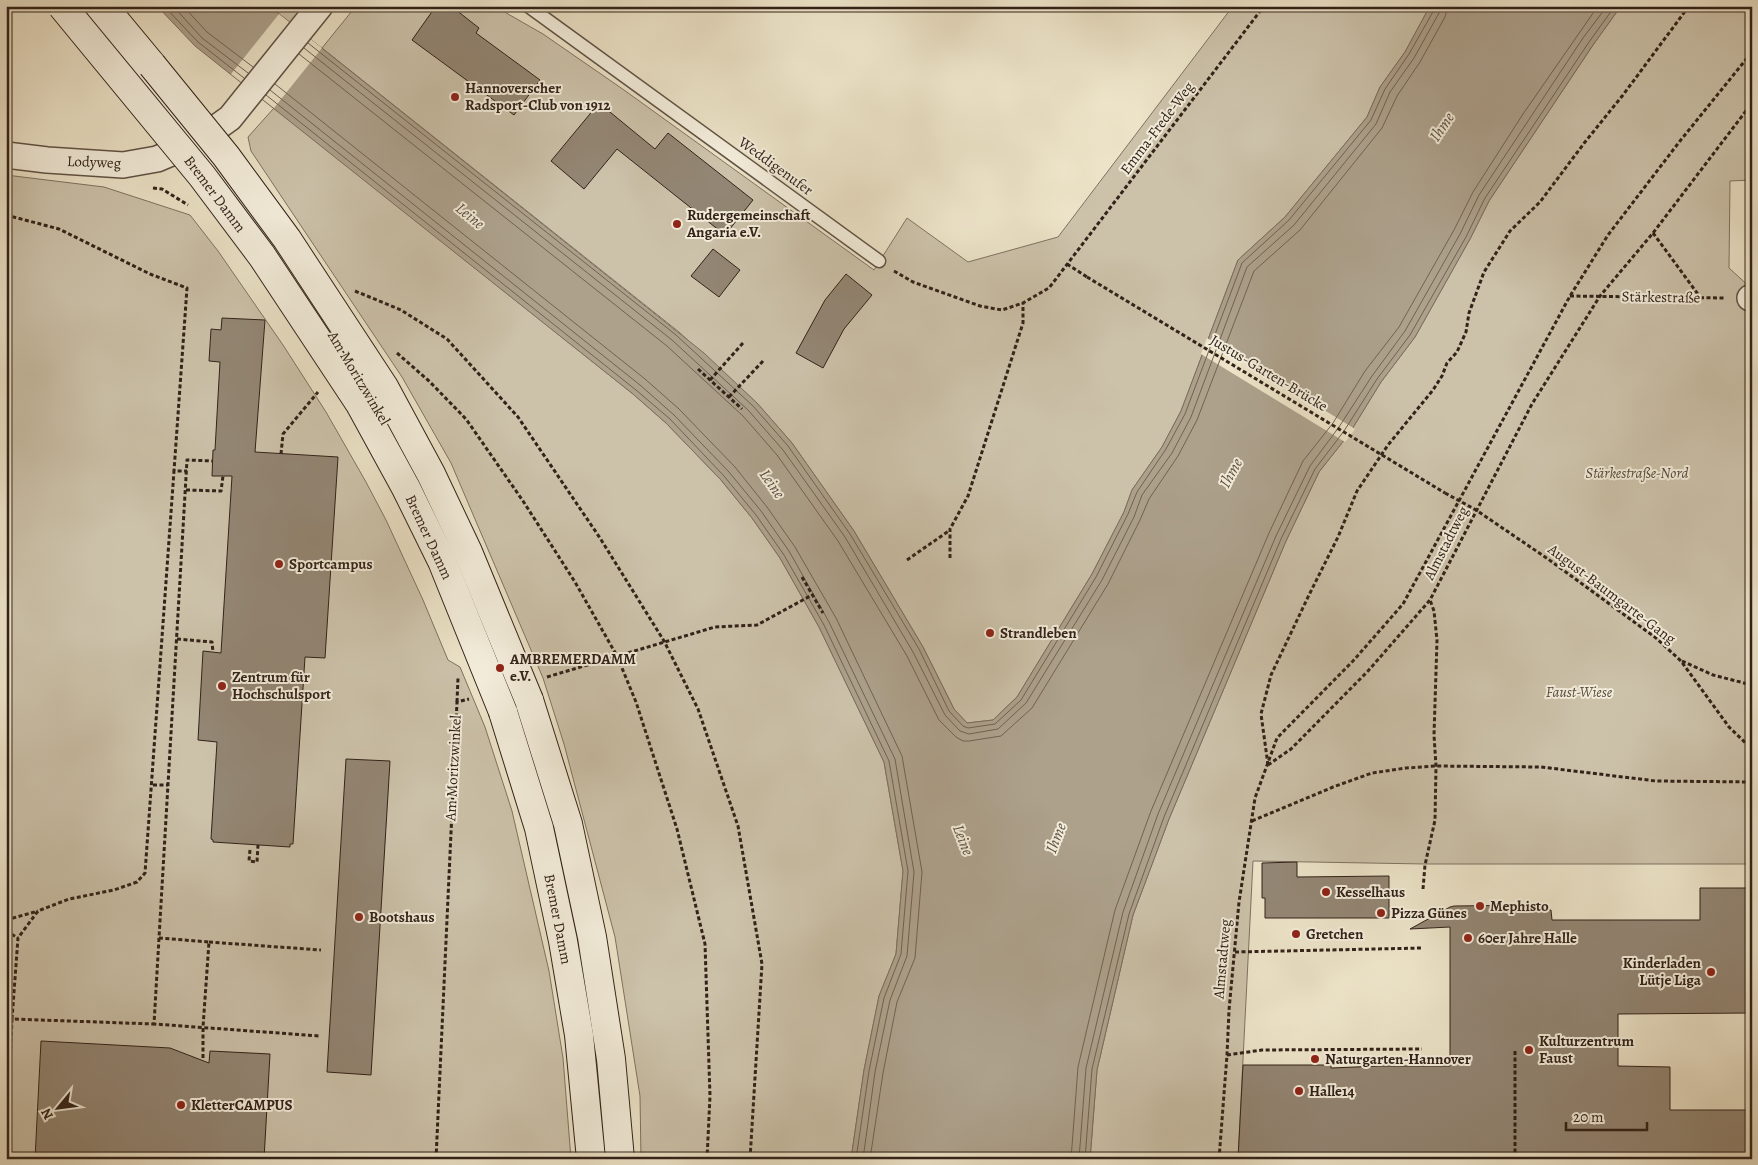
<svg xmlns="http://www.w3.org/2000/svg" width="1758" height="1165" font-family="Alegreya,serif">
	<rect width="100%" height="100%" fill="#ece3c8"/>
	<filter id="stains"><feTurbulence type="fractalNoise" baseFrequency=".004" numOctaves="4"/><feColorMatrix values="0 0 0 0 .2 0 0 0 0 .09 0 0 0 0 .02 0 0 0 .5 -.17"/></filter>
	<radialGradient id="worn" r=".72"><stop offset=".6" stop-color="#630" stop-opacity="0"/><stop offset="1" stop-color="#630" stop-opacity=".3"/></radialGradient>
	<g fill="#ccc2aa" stroke="#7f7262">
		<polygon points="269,6 320,6 300,30"/>
		<polygon points="356,6 494,6 543,34 624,90 874,270 907,218 968,262 1058,237 1233,6 1430,6 1405,52 1380,87 1367,117 1285,217 1238,260 1181,411 1162,447 1132,490 1124,512 1092,574 1017,697 993,720 967,723 954,709 923,647 854,531 792,443 757,403 679,332 322,48"/>
		<polygon points="1621,6 1752,6 1752,180 1730,181 1729,268 1752,289 1752,864 1425,864 1253,861 1238,1159 1090,1159 1097,1070 1133,915 1169,819 1286,541 1319,472 1349,434 1381,382 1415,337 1470,239 1489,201 1593,45"/>
		<polygon points="274,108 633,394 666,423 721,480 752,518 780,558 819,627 884,762 903,871 896,954 879,996 864,1070 851,1159 641,1159 640,1096 615,937 564,744 543,678 451,463 402,377 251,151 248,137"/>
		<polygon points="6,175 104,187 190,215 218,251 283,345 326,412 366,482 386,520 423,600 448,660 460,667 485,727 512,811 549,971 563,1058 571,1159 6,1159"/>
	</g>
	<polygon fill="#ada18c" stroke="#7c6e5e" points="157,6 269,6 704,353 757,403 792,443 854,531 923,647 954,709 967,723 993,720 1017,697 1092,574 1124,512 1132,490 1162,447 1181,411 1238,260 1285,217 1367,117 1380,87 1405,52 1430,6 1621,6 1593,45 1489,201 1470,239 1415,337 1381,382 1349,434 1319,472 1286,541 1169,819 1133,915 1097,1070 1090,1159 851,1159 864,1070 879,996 896,954 903,871 884,762 819,627 780,558 752,518 721,480 666,423 633,394 195,46"/>
	<g fill="#ece3c8">
		<polygon points="279,14 322,48 274,108 231,74"/>
		<polygon points="1207,338 1355,429 1351,435 1345,442 1201,354"/>
	</g>
	<g fill="none" stroke-linecap="round" stroke-linejoin="round">
		<g stroke="#706252" stroke-width="1">
			<polyline points="164,6 198,42 244,78"/>
			<polyline points="173,6 202,38 248,73"/>
			<polyline points="183,6 207,32 253,67"/>
			<polyline points="308,43 676,335 753,406 788,446 850,534 919,649 949,711 963,726 968,728 995,724 1021,700 1096,577 1128,514 1137,492 1166,449 1185,414 1242,263 1289,220 1371,120 1385,89 1409,54 1434,10 1434,6"/>
			<polyline points="304,48 672,340 748,410 783,450 845,537 913,652 945,715 960,731 969,734 998,729 1026,703 1102,580 1134,517 1142,495 1172,453 1191,417 1247,267 1294,225 1376,124 1390,92 1414,58 1439,13 1440,6"/>
			<polyline points="299,54 667,346 743,416 777,455 838,541 907,656 939,720 956,737 963,741 969,741 1001,736 1032,708 1108,584 1140,520 1149,499 1178,456 1197,420 1254,271 1300,230 1382,128 1397,96 1420,62 1445,17 1448,6"/>
			<polyline points="275,84 645,379 679,409 735,467 767,507 795,547 836,618 902,756 922,872 915,958 897,1002 883,1073 870,1159"/>
			<polyline points="270,90 640,385 674,415 729,472 761,511 789,551 829,622 895,759 914,872 907,956 890,1000 875,1072 863,1159"/>
			<polyline points="266,95 636,390 670,419 724,476 756,515 784,555 824,625 889,761 908,871 901,954 884,998 869,1071 856,1159"/>
			<polyline points="1071,1159 1078,1067 1115,910 1151,811 1269,533 1303,461 1333,423 1365,371 1399,327 1454,230 1473,192 1523,114 1598,6"/>
			<polyline points="1079,1159 1086,1068 1123,912 1158,814 1276,536 1310,466 1339,427 1372,376 1405,331 1460,234 1479,195 1583,38 1607,6"/>
			<polyline points="1085,1159 1092,1069 1129,914 1164,817 1281,539 1315,469 1344,431 1377,379 1410,335 1466,237 1485,198 1589,42 1615,6"/>
		</g>
	</g>
	<g fill="#938674" stroke="#322219">
		<polygon points="436,6 451,6 479,28 476,33 540,80 514,115 412,40"/>
		<polygon points="599,103 655,149 668,133 753,200 725,235 617,149 584,189 551,161"/>
		<polygon points="713,249 740,270 719,297 691,276"/>
		<polygon points="846,274 872,295 844,329 823,368 796,353 825,300"/>
		<polygon points="222,318 265,320 255,452 338,457 325,658 305,657 293,844 290,844 290,847 213,842 213,840 211,839 217,742 198,740 203,651 221,653 232,476 212,476 213,450 215,450 220,362 209,361 211,329 221,330"/>
		<polygon points="346,759 390,761 371,1075 327,1072"/>
		<polygon points="1297,862 1297,877 1389,876 1389,918 1265,918 1265,898 1262,898 1262,863"/>
		<polygon points="1700,888 1752,888 1752,1013 1618,1014 1618,1066 1670,1067 1670,1110 1752,1110 1752,1159 1238,1159 1243,1065 1331,1065 1331,1068 1379,1066 1450,1066 1450,927 1410,929 1450,907 1454,906 1537,905 1537,910 1551,910 1552,920 1700,920"/>
		<polygon points="41,1041 170,1048 209,1063 210,1051 270,1054 264,1159 35,1159"/>
	</g>
	<g fill="none" stroke-linecap="round" stroke-linejoin="round">
		<g stroke="#605245" stroke-width="15">
			<g id="service">
				<polyline points="80,6 195,143"/>
				<polyline points="528,6 879,261"/>
			</g>
		</g>
		<g stroke="#605245" stroke-width="28">
			<g id="minor">
				<polyline points="195,143 262,229 319,311 358,372 421,484 443,535"/>
				<polyline points="6,155 47,160 123,165 157,159 195,143 230,118 320,6"/>
				<polyline points="1750,298 1752,298"/>
				<polyline points="482,627 509,688"/>
			</g>
		</g>
		<g stroke="#322219" stroke-width="30">
			<g id="secondary">
				<polyline points="103,6 152,65"/>
				<polyline points="529,700 568,824 592,937 611,1059 620,1159"/>
				<polyline points="503,712 539,828 563,941 579,1035 591,1159"/>
			</g>
		</g>
		<g stroke="#322219" stroke-width="3" stroke-dasharray="4 2.5" stroke-linecap="butt">
			<polyline points="153,188 162,189 188,205"/>
			<polyline points="6,215 59,229 150,274 187,288 174,471"/>
			<polyline points="1653,233 1700,297"/>
			<polyline points="1067,264 1087,277"/>
			<polyline points="894,271 913,282 980,306 1002,310 1023,303 1049,288 1264,6"/>
			<polyline points="355,291 401,310 447,339 518,417 600,538 664,641 698,709 738,826 762,964 750,1159"/>
			<polyline points="1570,296 1724,298"/>
			<polyline points="397,353 429,381 466,419 523,501 575,582 617,656 636,702 677,829 705,944 710,1096 707,1159"/>
			<polyline points="698,369 742,409"/>
			<polyline points="710,380 743,343"/>
			<polyline points="729,397 763,361"/>
			<polyline points="281,454 283,434 318,392"/>
			<polyline points="186,490 221,491 223,476"/>
			<polyline points="1445,493 1476,510 1548,559 1656,638 1681,661 1729,727 1752,749"/>
			<polyline points="950,558 950,529 968,496 1023,323 1023,303"/>
			<polyline points="907,560 950,530"/>
			<polyline points="802,577 823,613"/>
			<polyline points="177,639 212,642 213,652"/>
			<polyline points="1682,661 1713,675 1752,685"/>
			<polyline points="547,677 715,627 757,625 812,595"/>
			<polyline points="457,702 458,678"/>
			<polyline points="1268,765 1261,714 1271,675 1309,595 1338,537 1357,491 1388,445 1433,390 1442,376 1447,363 1457,352 1466,332 1469,313 1484,272 1510,231 1540,202 1585,142 1623,95 1689,6"/>
			<polyline points="1268,765 1291,749 1368,671 1430,600 1532,404 1600,296 1653,233 1752,103"/>
			<polyline points="153,785 168,785"/>
			<polyline points="1252,821 1333,787 1372,773 1406,768 1436,766 1541,767 1656,781 1752,782"/>
			<polyline points="250,850 249,861 257,862 258,845"/>
			<polyline points="1423,889 1425,865 1435,820 1436,766 1434,735 1437,640 1434,611 1430,600"/>
			<polyline points="6,920 38,911"/>
			<polyline points="6,931 18,938"/>
			<polyline points="159,938 154,1024 320,1036"/>
			<polyline points="209,942 321,950"/>
			<polyline points="1235,952 1422,948"/>
			<polyline points="12,1019 18,938 38,911 69,899 114,890 137,882 145,873 174,471 187,471"/>
			<polyline points="1227,1055 1262,1050 1422,1049"/>
			<polyline points="203,1058 203,1027 209,942 159,938 187,460 212,461"/>
			<polyline points="6,1159 12,1019 154,1024"/>
			<polyline points="436,1159 457,702 469,699"/>
			<polyline points="1219,1159 1227,1055 1229,1010 1239,902 1255,798 1277,738 1353,661 1403,604 1570,296 1608,235 1680,141 1752,52"/>
			<polyline points="1515,1159 1515,1050"/>
		</g>
		<use href="#service" stroke="#f3eddb" stroke-width="12"/>
		<use href="#minor" stroke="#f3eddb" stroke-width="25"/>
		<use href="#secondary" stroke="#f3eddb" stroke-width="28"/>
		<g stroke="#322219" stroke-width="30" stroke-linecap="butt">
			<g id="secondary-bridge">
				<polyline points="62,6 202,176 262,256 360,404 406,488 442,561 503,712"/>
				<polyline points="152,65 226,156 287,239 384,387 431,474 468,552 529,700"/>
			</g>
		</g>
		<polyline stroke="#322219" stroke-width="3" stroke-dasharray="4 2.5" stroke-linecap="butt" points="1087,277 1445,493"/>
		<use href="#secondary-bridge" stroke="#f3eddb" stroke-width="28"/>
	</g>
	<g fill="#8f2418" stroke="#f3eddb" stroke-width="2">
		<circle cx="455" cy="97" r="5"/>
		<circle cx="677" cy="224" r="5"/>
		<circle cx="279" cy="564" r="5"/>
		<circle cx="990" cy="633" r="5"/>
		<circle cx="500" cy="668" r="5"/>
		<circle cx="222" cy="686" r="5"/>
		<circle cx="1326" cy="892" r="5"/>
		<circle cx="1480" cy="906" r="5"/>
		<circle cx="1381" cy="913" r="5"/>
		<circle cx="359" cy="917" r="5"/>
		<circle cx="1296" cy="934" r="5"/>
		<circle cx="1468" cy="938" r="5"/>
		<circle cx="1711" cy="972" r="5"/>
		<circle cx="1529" cy="1050" r="5"/>
		<circle cx="1315" cy="1059" r="5"/>
		<circle cx="1299" cy="1091" r="5"/>
		<circle cx="181" cy="1105" r="5"/>
	</g>
	<g text-anchor="middle" dominant-baseline="central" stroke-width="4" stroke-linejoin="round" paint-order="stroke">
		<g font-size="15" font-weight="bold" fill="#322219" stroke="#f3eddb" text-anchor="start">
			<text x="465" y="88">Hannoverscher<tspan x="465" dy="17">Radsport-Club von 1912</tspan></text>
			<text x="687" y="215">Rudergemeinschaft<tspan x="687" dy="17">Angaria e.V.</tspan></text>
			<text x="289" y="564">Sportcampus</text>
			<text x="1000" y="633">Strandleben</text>
			<text x="510" y="659">AMBREMERDAMM<tspan x="510" dy="17">e.V.</tspan></text>
			<text x="232" y="677">Zentrum für<tspan x="232" dy="17">Hochschulsport</tspan></text>
			<text x="1336" y="892">Kesselhaus</text>
			<text x="1490" y="906">Mephisto</text>
			<text x="1391" y="913">Pizza Günes</text>
			<text x="369" y="917">Bootshaus</text>
			<text x="1306" y="934">Gretchen</text>
			<text x="1478" y="938">60er Jahre Halle</text>
			<text x="1701" y="963" text-anchor="end">Kinderladen<tspan x="1701" dy="17">Lütje Liga</tspan></text>
			<text x="1539" y="1041">Kulturzentrum<tspan x="1539" dy="17">Faust</tspan></text>
			<text x="1325" y="1059">Naturgarten-Hannover</text>
			<text x="1309" y="1091">Halle14</text>
			<text x="191" y="1105">KletterCAMPUS</text>
		</g>
		<g font-size="15" fill="#322219" stroke="#f3eddb">
			<text transform="translate(1157 128) rotate(-53)">Emma-Frede-Weg</text>
			<text transform="translate(94 162) rotate(2)">Lodyweg</text>
			<text transform="translate(776 166) rotate(36)">Weddigenufer</text>
			<text transform="translate(215 194) rotate(53)">Bremer Damm</text>
			<text transform="translate(1661 297) rotate(1)">Stärkestraße</text>
			<text transform="translate(1269 373) rotate(31)">Justus-Garten-Brücke</text>
			<text transform="translate(359 378) rotate(59)">Am Moritzwinkel</text>
			<text transform="translate(429 537) rotate(65)">Bremer Damm</text>
			<text transform="translate(1446 543) rotate(-63)">Almstadtweg</text>
			<text transform="translate(1612 594) rotate(37)">August-Baumgarte-Gang</text>
			<text transform="translate(453 768) rotate(-87)">Am Moritzwinkel</text>
			<text transform="translate(558 919) rotate(79)">Bremer Damm</text>
			<text transform="translate(1222 959) rotate(-85)">Almstadtweg</text>
		</g>
		<g font-size="15" font-style="italic" fill="#584a3d" stroke="#f3eddb">
			<text x="1637" y="473">Stärkestraße-Nord</text>
			<text x="1579" y="692">Faust-Wiese</text>
		</g>
		<g font-size="16" font-style="italic" fill="#5d4e41" stroke="#f3eddb">
			<text transform="translate(1442 127) rotate(-56)">Ihme</text>
			<text transform="translate(470 216) rotate(39)">Leine</text>
			<text transform="translate(1231 473) rotate(-61)">Ihme</text>
			<text transform="translate(772 484) rotate(55)">Leine</text>
			<text transform="translate(1056 838) rotate(-69)">Ihme</text>
			<text transform="translate(963 840) rotate(69)">Leine</text>
		</g>
	</g>
	<rect width="1758" height="1165" fill="none" stroke="#ece3c8" stroke-width="25"/>
	<rect x="8" y="8" width="1743" height="1150" fill="none" stroke="#322219" stroke-width="2.5"/>
	<rect x="12" y="12" width="1733" height="1140" fill="none" stroke="#322219"/>
	<g transform="translate(58 1108) rotate(241)" stroke="#f3eddb" stroke-width="4" paint-order="stroke">
	<path d="M0-4L9 19L0 12L-9 19Z" fill="#322219"/>
	<text y="-8" font-size="14" font-weight="bold" text-anchor="middle" fill="#322219">N</text>
	</g>
	<path d="M1566 1122v8h81v-8" fill="none" stroke="#322219" stroke-width="2.5"/>
	<text x="1573" y="1122" font-size="15" fill="#322219" stroke="#f3eddb" stroke-width="4" paint-order="stroke">20 m</text>
	<rect width="100%" height="100%" filter="url(#stains)"/>
	<rect width="100%" height="100%" fill="url(#worn)"/>
</svg>
